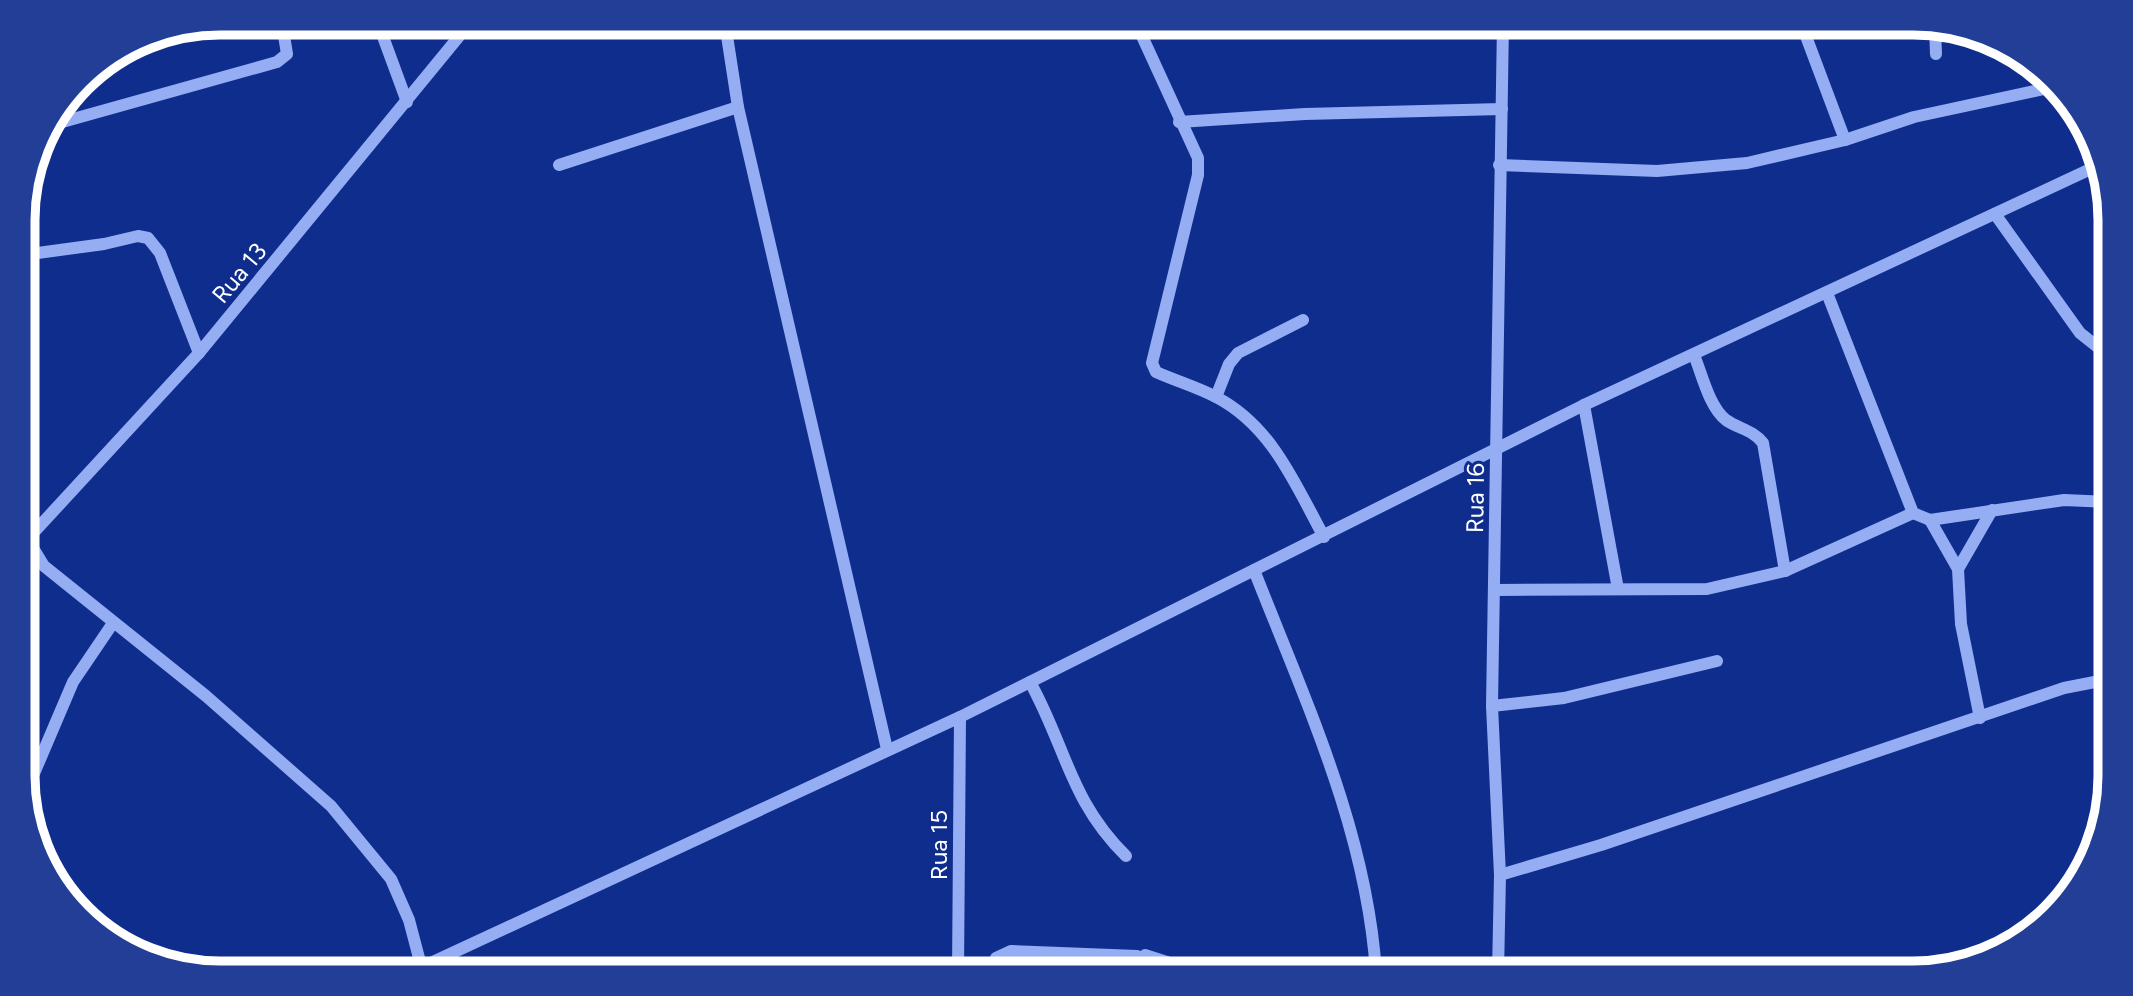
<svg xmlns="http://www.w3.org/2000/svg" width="2133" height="996" font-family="Figtree,sans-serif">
	<rect width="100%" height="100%" fill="#0f2d8d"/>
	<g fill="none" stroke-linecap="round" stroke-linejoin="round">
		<g stroke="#95adf3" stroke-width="12">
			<polyline points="378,23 407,102"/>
			<polyline points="725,23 738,107 887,749"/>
			<path d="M 1136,23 L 1198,158 L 1198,175 L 1152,363 L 1156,372 C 1176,381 1197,387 1216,397 C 1272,426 1295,484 1324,537"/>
			<polyline points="1801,23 1845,140"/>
			<polyline points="725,25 741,23"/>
			<polyline points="1935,27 1936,54"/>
			<polyline points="1179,122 1305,114 1502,109"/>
			<polyline points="48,126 277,62 287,54 282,23"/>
			<polyline points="559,165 738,107"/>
			<polyline points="1499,165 1657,171 1747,163 1845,140 1914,117 2053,87"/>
			<polyline points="1995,214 2080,333 2109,356"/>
			<polyline points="23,255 104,244 138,236 148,238 160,253 199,353"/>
			<polyline points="1827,293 1913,513 1930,520 2064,500 2109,502"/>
			<path d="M 1694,355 C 1702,374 1709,407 1726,420 C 1739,429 1753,430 1763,443 L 1785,571"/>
			<polyline points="1216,397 1229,364 1238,353 1303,320"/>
			<polyline points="1584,405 1618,589"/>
			<polyline points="1930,520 1958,569 1961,624 1980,718"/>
			<polyline points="24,533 44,566 206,696 331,806 391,879 409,920 423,973"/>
			<polyline points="24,543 199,353 470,23"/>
			<polyline points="1958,569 1992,510"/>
			<path d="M 1254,570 C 1305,700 1367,832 1376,973"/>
			<polyline points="1495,590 1707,589 1785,571 1913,513"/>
			<path d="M 1030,682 C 1066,747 1070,801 1126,856"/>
			<polyline points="1492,706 1564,698 1717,661"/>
			<polyline points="24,797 73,682 113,623"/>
			<polyline points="1500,875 1601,845 2064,688 2110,679"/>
			<polyline points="1145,955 1201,973"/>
			<polyline points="422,967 960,717 1584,405 2097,166"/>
			<polyline points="958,973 960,717"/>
			<polyline points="990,973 996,958 1011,951 1137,956 1146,973"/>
			<polyline points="1498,973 1500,875 1492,706 1503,23"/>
		</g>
	</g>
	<g text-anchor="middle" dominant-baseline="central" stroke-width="6" stroke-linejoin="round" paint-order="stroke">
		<g font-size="24" fill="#fff" stroke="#0f2d8d">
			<text transform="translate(239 273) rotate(-50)">Rua 13</text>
			<text transform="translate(1475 498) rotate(-89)">Rua 16</text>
			<text transform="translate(938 845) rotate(-90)">Rua 15</text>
		</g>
	</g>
	<path d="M0 0H2133V996H0ZM220 35H1913A185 185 0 0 1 2098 220V776A185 185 0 0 1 1913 961H220A185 185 0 0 1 35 776V220A185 185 0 0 1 220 35Z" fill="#223e96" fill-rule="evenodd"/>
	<path fill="none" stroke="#fff" stroke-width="9" d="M220 35H1913A185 185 0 0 1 2098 220V776A185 185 0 0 1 1913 961H220A185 185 0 0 1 35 776V220A185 185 0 0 1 220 35Z"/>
</svg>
